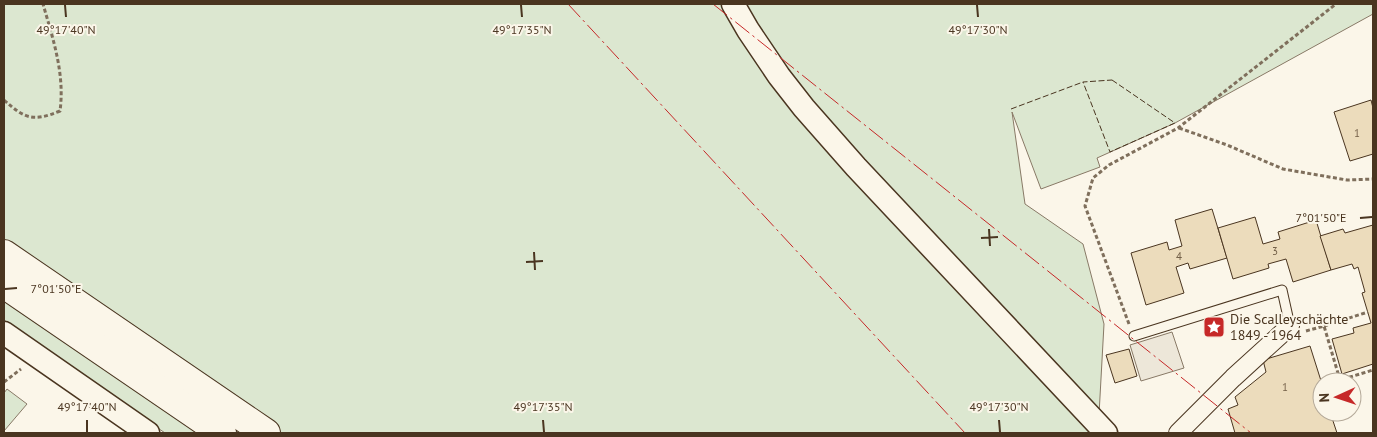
<svg xmlns="http://www.w3.org/2000/svg" width="1377" height="437" font-family="'PT Sans',sans-serif">
	<rect width="100%" height="100%" fill="#fbf6e9"/>
	<g fill="#dce7d0" stroke="#887966">
		<polygon points="4,4 1373,4 1373,14 1175,123 1097,158 1100,167 1041,189 1012,112 1025,204 1083,244 1104,324 1098,433 165,433 4,320"/>
		<polygon points="7,389 27,404 4,431 4,393"/>
	</g>
	<polygon fill="#ede7d9" stroke="#887966" points="1172,332 1184,368 1141,381 1130,345"/>
	<g fill="#ecdcbc" stroke="#4a3520">
		<polygon points="1371,100 1373,108 1373,154 1350,161 1334,112"/>
		<polygon points="1212,209 1227,258 1190,269 1188,263 1176,267 1184,293 1146,305 1131,253 1167,242 1169,250 1182,246 1175,220"/>
		<polygon points="1255,217 1263,244 1280,239 1278,232 1316,220 1331,270 1293,282 1286,259 1268,264 1269,268 1233,279 1218,228"/>
		<polygon points="1373,225 1373,364 1342,374 1332,339 1354,333 1353,328 1371,323 1362,293 1365,292 1358,267 1354,269 1352,264 1331,270 1320,236 1343,229 1345,233"/>
		<polygon points="1310,346 1322,384 1322,412 1330,412 1337,433 1235,433 1228,409 1238,405 1235,397 1266,372 1263,360"/>
		<polygon points="1129,349 1137,376 1115,383 1106,355"/>
	</g>
	<g fill="none" stroke-linecap="round" stroke-linejoin="round">
		<g stroke="#4a3520" stroke-width="11">
			<polyline id="service" points="1134,336 1282,290 1290,326"/>
		</g>
		<g stroke="#4a3520" stroke-width="20">
			<polyline id="minor" points="1178,433 1233,378 1290,326"/>
		</g>
		<g stroke="#4a3520" stroke-width="25">
			<g id="tertiary">
				<polyline points="733,4 748,30 779,76 804,108 856,167 1106,433"/>
				<polyline points="4,333 148,433"/>
			</g>
		</g>
		<g stroke="#4a3520" stroke-width="30">
			<g id="motorway">
				<polyline points="4,254 266,433"/>
				<polyline points="4,284 222,433"/>
			</g>
		</g>
		<g stroke="#7f6f5c" stroke-width="3" stroke-dasharray="4 2.5" stroke-linecap="butt">
			<path d="M 4,100 C 25,119 33,122 60,111 C 65,74 53,39 43,4"/>
			<polyline points="1179,128 1227,145 1283,169 1347,180 1373,179"/>
			<polyline points="1129,324 1085,206 1093,178 1109,165 1178,128 1336,4"/>
			<polyline points="1324,326 1368,312"/>
			<polyline points="1306,331 1324,326 1340,380 1373,370"/>
			<polyline points="4,382 21,369"/>
		</g>
		<use href="#service" stroke="#fbf6e9" stroke-width="9"/>
		<use href="#minor" stroke="#fbf6e9" stroke-width="18"/>
		<use href="#tertiary" stroke="#fbf6e9" stroke-width="22"/>
		<use href="#motorway" stroke="#fbf6e9" stroke-width="28"/>
		<g stroke="#4a3520" stroke-width="1" stroke-dasharray="6 2.5" stroke-linecap="butt">
			<polygon points="1112,80 1175,123 1110,152 1083,82"/>
			<polyline points="1011,109 1083,82"/>
		</g>
		<g stroke="#c62828" stroke-width="1" stroke-dasharray="18 4 2.5 4" stroke-linecap="butt">
			<polyline points="568,4 965,433"/>
			<polyline points="713,4 1251,433"/>
		</g>
	</g>
	<path fill="none" stroke="#4a3520" stroke-width="2" d="M 65,5 L 66,17M 521,5 L 522,17M 977,5 L 978,17M 1360,218 L 1372,217M 989,229 L 990,246M 981,238 L 998,237M 534,252 L 535,270M 526,262 L 543,261M 5,289 L 17,288M 87,420 L 87,432M 543,420 L 544,432M 999,420 L 1000,432"/>
	<defs>
		<g id="sight-square" transform="scale(1.125)"><rect x="-9" y="-9" width="18" height="18" rx="4" fill="#c62828" stroke="#fbf6e9"/><path d="M0-6L1.8-2.2L6-1.7L2.9 1.2L3.7 5.4L0 3.3L-3.7 5.4L-2.9 1.2L-6-1.7L-1.8-2.2Z" fill="#fff"/></g>
	</defs>
	<g fill-rule="evenodd">
		<use href="#sight-square" x="1214" y="327"/>
	</g>
	<g text-anchor="middle" dominant-baseline="central" stroke-width="4" stroke-linejoin="round" paint-order="stroke">
		<g font-size="11" fill="#725f47">
			<text x="1357" y="133">1</text>
			<text x="1275" y="251">3</text>
			<text x="1179" y="256">4</text>
			<text x="1285" y="387">1</text>
		</g>
		<g font-size="14" fill="#4a3520" stroke="#fbf6e9" text-anchor="start">
			<text x="1230" y="319">Die Scalleyschächte<tspan x="1230" dy="16">1849 - 1964</tspan></text>
		</g>
	</g>
	<g font-size="12" text-anchor="middle" fill="#4a3520" stroke="#fbf6e9" stroke-width="4" stroke-linejoin="round" paint-order="stroke">
		<text x="66" y="34">49°17'40"N</text>
		<text x="522" y="34">49°17'35"N</text>
		<text x="978" y="34">49°17'30"N</text>
		<text x="1321" y="222">7°01'50"E</text>
		<text x="56" y="293">7°01'50"E</text>
		<text x="87" y="411">49°17'40"N</text>
		<text x="543" y="411">49°17'35"N</text>
		<text x="999" y="411">49°17'30"N</text>
	</g>
	<rect width="1377" height="437" fill="none" stroke="#4a3520" stroke-width="10"/>
	<g transform="translate(1337 397) rotate(267)"><circle r="24" fill="#fbf6e9" stroke="#b4a999"/>
	<path d="M0-4L9 19L0 12L-9 19Z" fill="#c62828"/>
	<text y="-8" font-size="14" font-weight="bold" text-anchor="middle" fill="#4a3520">N</text>
	</g>
</svg>
